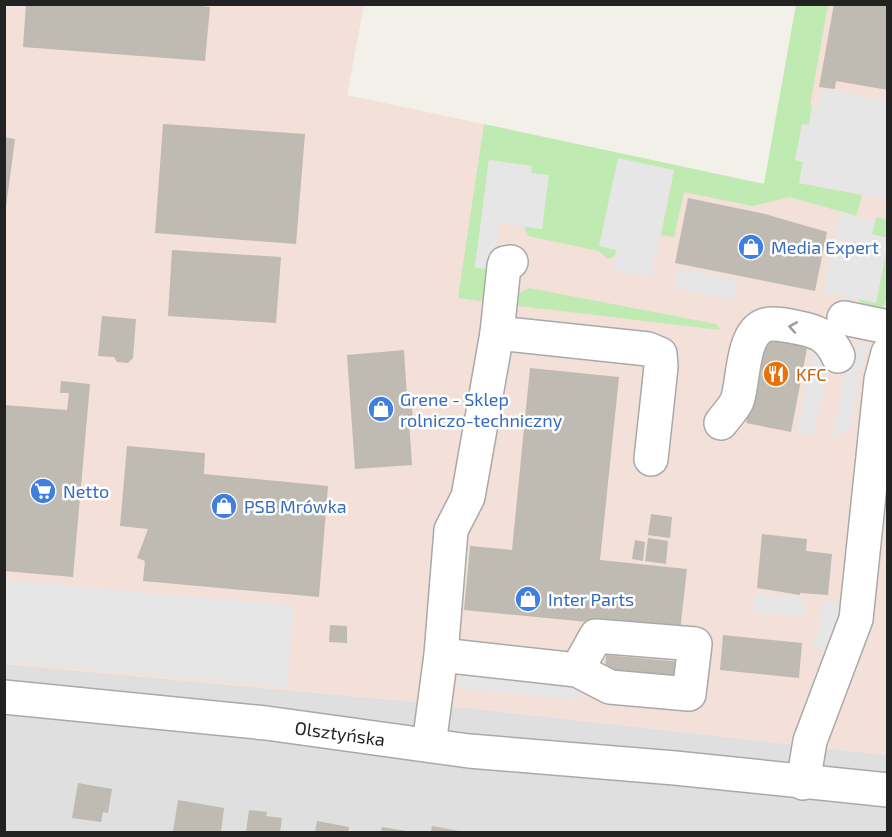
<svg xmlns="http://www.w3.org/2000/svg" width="892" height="837" font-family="'Exo 2',sans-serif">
	<rect width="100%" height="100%" fill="#f2f1e9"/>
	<polygon fill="#e0dfdf" points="4,664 406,701 887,755 887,832 5,832"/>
	<polygon fill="#f2e0d9" points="4,5 364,5 347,95 764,184 796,5 887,5 887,755 406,701 5,664"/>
	<g fill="#bfeab1">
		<polygon points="796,5 828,5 810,105 812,105 809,125 802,124 803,162 799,183 862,195 856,216 790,197 753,206 684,192 674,237 661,235 674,170 599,246 617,250 614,257 608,259 599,251 528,236 524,226 541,229 531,173 532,166 489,160 475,267 493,270 489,302 458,298 484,124 764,184"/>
		<polygon points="876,217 887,220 887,238 872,234"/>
		<path d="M 887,247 C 887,265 892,295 881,310 L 862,308 L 859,299 L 876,302 Z"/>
		<polygon points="529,288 716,324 721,330 511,305 516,295"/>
	</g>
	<g fill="#e6e6e6">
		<polygon points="821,89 887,100 887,199 799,183 803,162 795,160 802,124 809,125 812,105 818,106"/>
		<polygon points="618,158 674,170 651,277 613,270 617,250 599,246"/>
		<polygon points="489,160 532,166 531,173 549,175 542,229 499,223 493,270 475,267"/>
		<polygon points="840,211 875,222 872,234 887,238 887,247 876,303 823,292"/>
		<polygon points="678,268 738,280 734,300 674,288"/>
		<polygon points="864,342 870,350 862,356 866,363 858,368 863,376 856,380 860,387 853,392 858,400 852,404 856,411 849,416 855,424 832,440 849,353"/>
		<polygon points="813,352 830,355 814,435 797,432"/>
		<polygon points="5,580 294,606 287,687 5,662"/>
		<polygon points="755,594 804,597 803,616 753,612"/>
		<polygon points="823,602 843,604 842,614 827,652 812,646 819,627"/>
		<polygon points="462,645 585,656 580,700 458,688"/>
	</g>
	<g fill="#bfbab2">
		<polygon points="26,4 183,4 210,7 205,61 23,47"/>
		<polygon points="834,4 888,4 888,90 836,81 835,89 819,87"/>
		<polygon points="163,124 305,134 296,244 155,233"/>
		<polygon points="4,137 15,139 6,207 4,207"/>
		<polygon points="688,198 765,214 827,232 815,291 675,263"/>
		<polygon points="172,250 281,257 276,323 168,316"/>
		<polygon points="102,316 136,319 133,358 128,363 117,362 114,357 98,356"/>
		<polygon points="764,335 808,343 791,432 746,423"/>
		<polygon points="404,350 407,398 411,397 413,421 409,421 412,465 355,469 347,355"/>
		<polygon points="530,368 619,377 600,560 687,569 680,631 464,610 470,546 512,550"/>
		<polygon points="61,381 90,384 73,577 4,571 4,405 67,410 69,393 60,393"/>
		<polygon points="127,446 205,453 204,474 328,486 319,597 143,581 145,561 137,558 148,529 120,526"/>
		<polygon points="651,514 672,517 670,538 648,535"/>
		<polygon points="762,534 807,539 806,551 832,554 828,595 800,593 800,595 757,588"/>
		<polygon points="648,538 668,541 666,564 645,561"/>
		<polygon points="635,540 645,542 643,561 632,559"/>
		<polygon points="330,625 347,626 347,643 329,642"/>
		<polygon points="723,635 802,643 799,678 720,670"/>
		<polygon points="606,655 682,662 681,680 605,674"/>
		<polygon points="78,783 112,789 108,813 103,812 101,822 72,818"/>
		<polygon points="178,800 224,808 221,832 207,831 206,832 173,832"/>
		<polygon points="249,810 267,812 266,816 282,818 280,832 246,832"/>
		<polygon points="317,821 349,827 348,832 315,832"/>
		<polygon points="432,826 459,831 459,832 431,832"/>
		<polygon points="382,827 406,831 406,832 381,832"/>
	</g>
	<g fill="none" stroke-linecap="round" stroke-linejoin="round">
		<g stroke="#a9a9a9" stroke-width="36">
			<g id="minor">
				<polyline points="844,318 888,327"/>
				<polyline points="497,333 504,266 505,263 511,262"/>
				<path d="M 721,423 C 726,416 733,409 737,401 C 745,379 740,324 773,324 C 782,324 791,326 800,328 C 820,332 830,338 838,356"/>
				<polyline points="441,655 577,670 610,687 689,694 695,644 596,636 577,670"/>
				<path id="s1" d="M 4,697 L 266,723 L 469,751 L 675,768 L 888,790"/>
				<polyline points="429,745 441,655 451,530 468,497 497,333 648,349 660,354 661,367 651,459"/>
				<polyline points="803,783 810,741 856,619 881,380 888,353"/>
			</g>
		</g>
		<use href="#minor" stroke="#fff" stroke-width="33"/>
	</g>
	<defs><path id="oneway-chevron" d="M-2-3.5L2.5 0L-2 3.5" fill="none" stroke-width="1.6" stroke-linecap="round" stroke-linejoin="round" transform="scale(1.5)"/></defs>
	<use stroke="#9c9c9c" href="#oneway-chevron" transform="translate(793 327) rotate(-170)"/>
	<defs>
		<g id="shop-disc" transform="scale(1.35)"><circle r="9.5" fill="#3f7fe0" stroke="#fff"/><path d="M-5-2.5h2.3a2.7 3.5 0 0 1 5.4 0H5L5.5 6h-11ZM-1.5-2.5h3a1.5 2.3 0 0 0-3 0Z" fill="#fff"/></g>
		<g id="restaurant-disc" transform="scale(1.35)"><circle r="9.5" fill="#e8710a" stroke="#fff"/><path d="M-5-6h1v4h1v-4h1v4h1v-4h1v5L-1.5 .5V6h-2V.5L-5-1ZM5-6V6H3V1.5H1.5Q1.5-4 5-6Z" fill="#fff"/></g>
		<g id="supermarket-disc" transform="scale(1.35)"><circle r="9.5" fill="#3f7fe0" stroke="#fff"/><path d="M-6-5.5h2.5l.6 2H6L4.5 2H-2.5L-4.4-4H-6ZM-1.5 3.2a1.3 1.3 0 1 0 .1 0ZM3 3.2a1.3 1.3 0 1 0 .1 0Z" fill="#fff"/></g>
	</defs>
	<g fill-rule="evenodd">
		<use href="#shop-disc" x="751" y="247"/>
		<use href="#restaurant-disc" x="776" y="374"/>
		<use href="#shop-disc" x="381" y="409"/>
		<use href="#supermarket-disc" x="43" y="491"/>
		<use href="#shop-disc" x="224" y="506"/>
		<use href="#shop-disc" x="528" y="599"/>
	</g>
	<g text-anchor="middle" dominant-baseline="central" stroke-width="5" stroke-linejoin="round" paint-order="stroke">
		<g font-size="18" fill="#366cbe" stroke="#fff" text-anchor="start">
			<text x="771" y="247">Media Expert</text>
			<text x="400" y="399">Grene - Sklep<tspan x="400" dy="21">rolniczo-techniczny</tspan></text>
			<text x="63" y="491">Netto</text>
			<text x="244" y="506">PSB Mrówka</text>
			<text x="548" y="599">Inter Parts</text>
		</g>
		<g font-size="18" fill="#c56008" stroke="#fff" text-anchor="start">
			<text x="796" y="374">KFC</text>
		</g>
		<g font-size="18" fill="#222" stroke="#fff">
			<text stroke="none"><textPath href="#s1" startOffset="338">Olsztyńska</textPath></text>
		</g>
	</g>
	<rect width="892" height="837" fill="none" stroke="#222222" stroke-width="12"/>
</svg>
